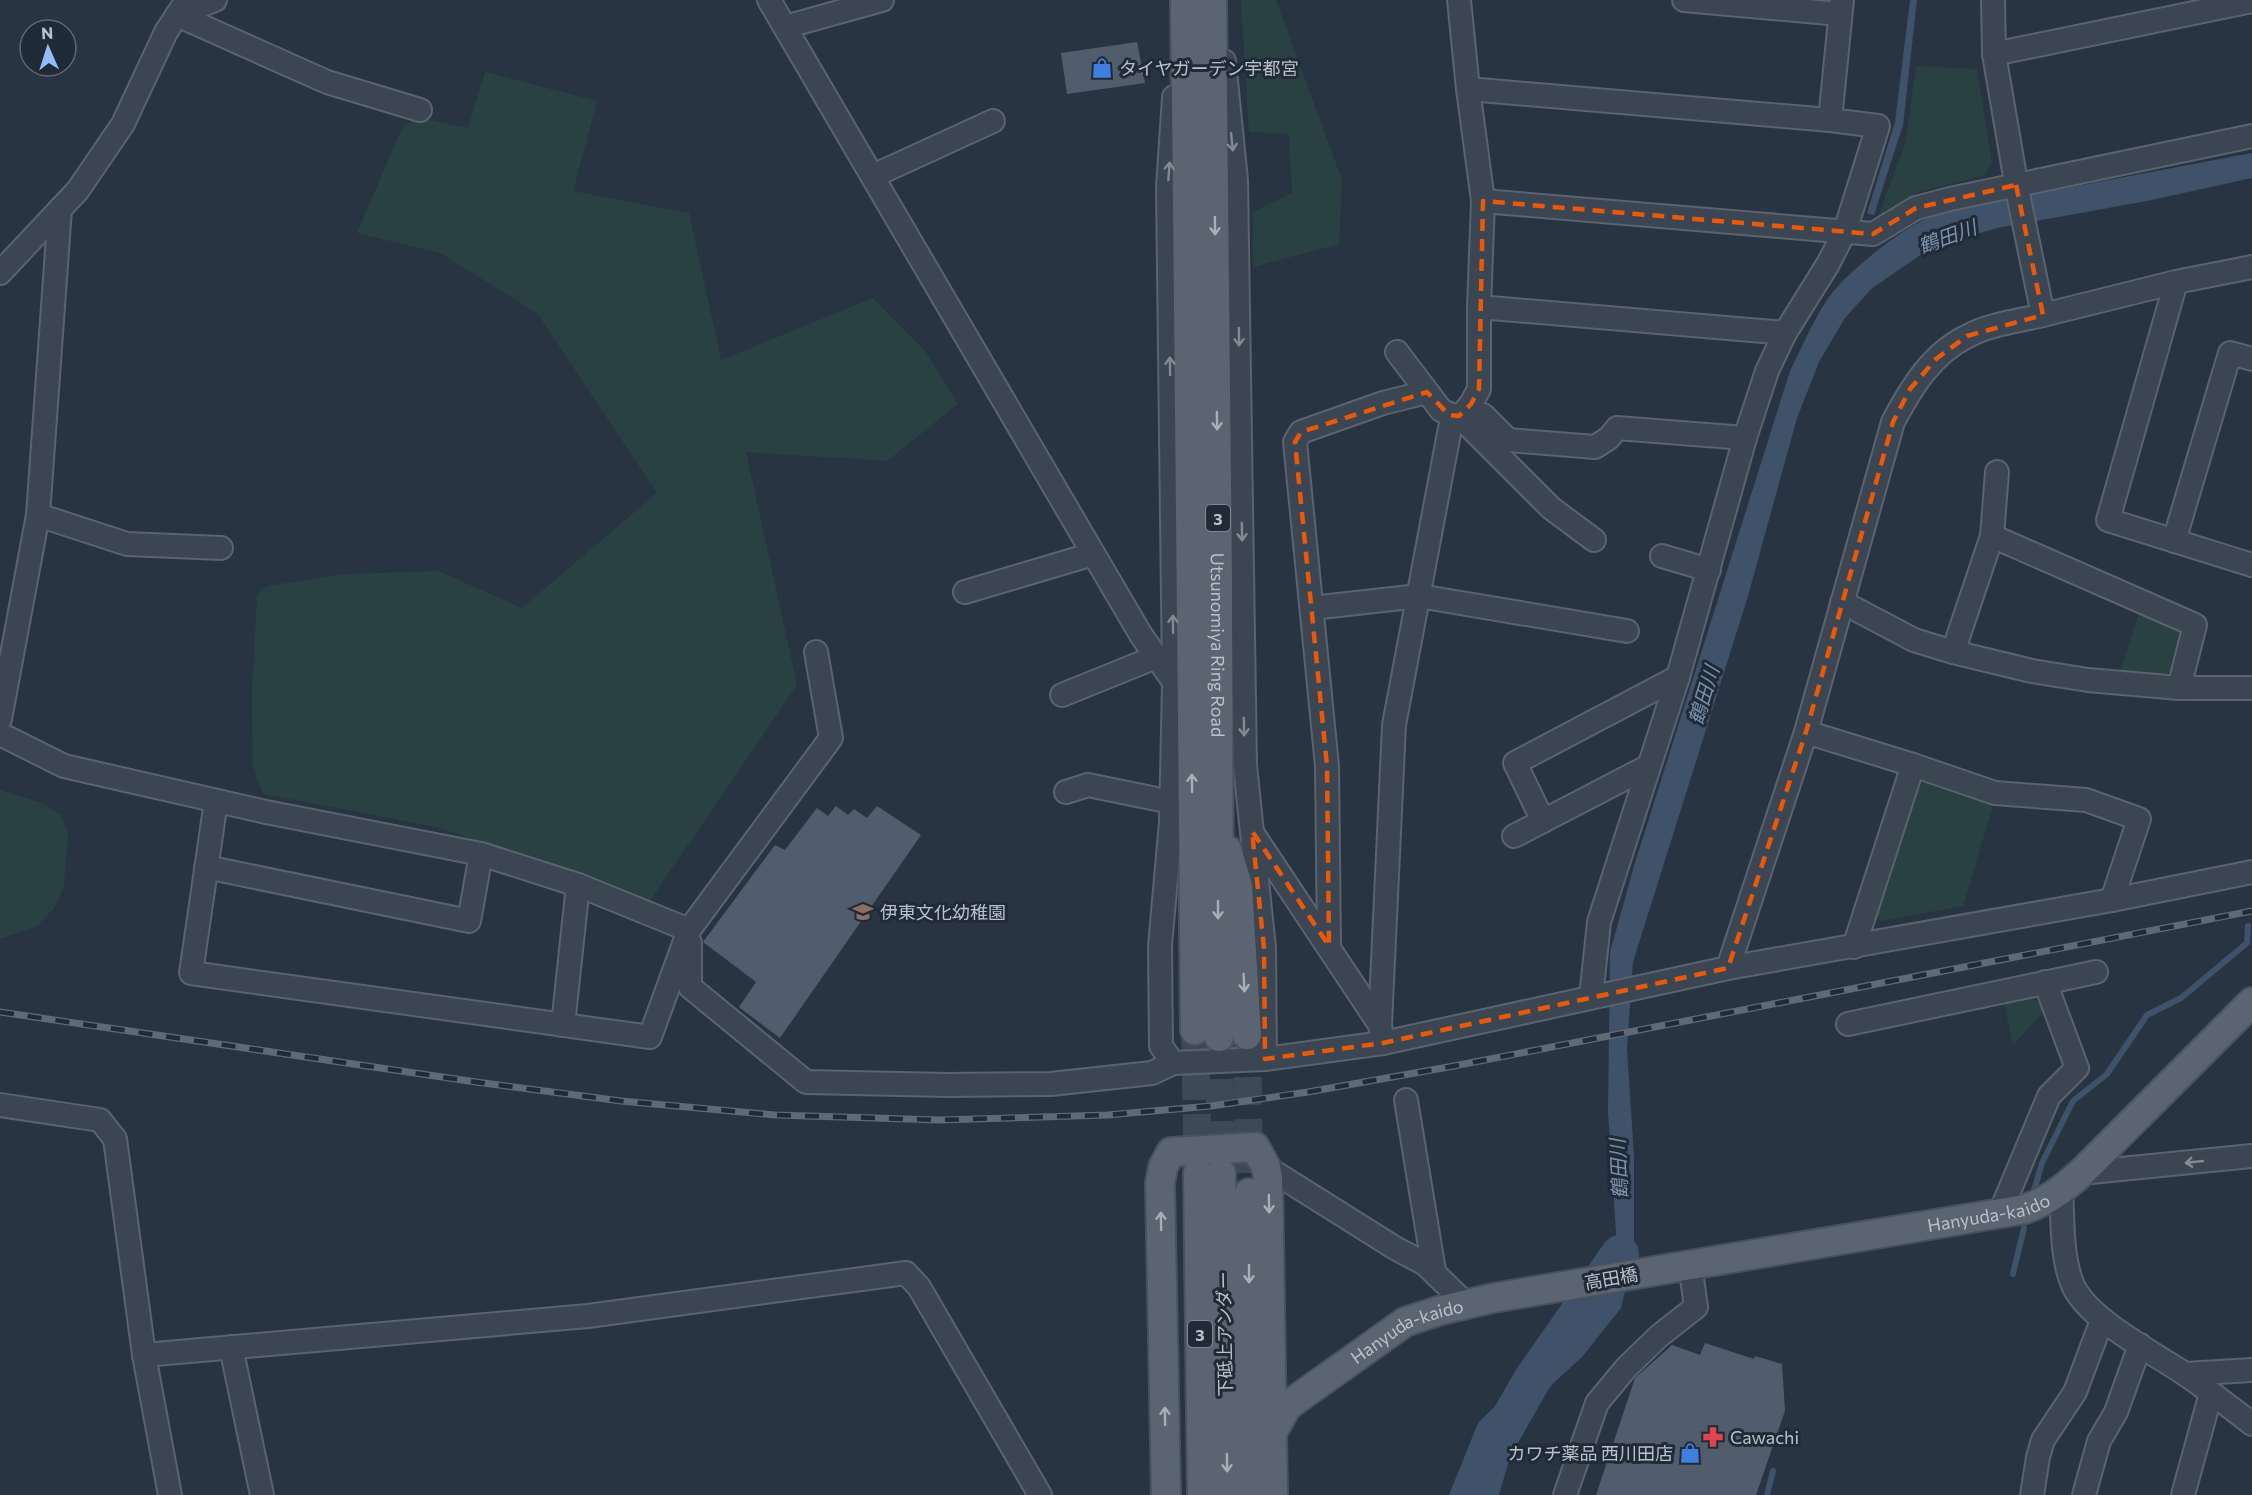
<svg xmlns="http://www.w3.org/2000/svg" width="2252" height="1495" font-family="Commissioner,'Noto Sans JP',sans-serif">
	<rect width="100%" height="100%" fill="#283442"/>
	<g fill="#2a4143">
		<polygon points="1241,0 1276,0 1342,180 1339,244 1253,267 1253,212 1292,193 1289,134 1249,132"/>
		<polygon points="1916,66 1977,69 1992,164 1982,176 1919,192 1878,217 1906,141"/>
		<polygon points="485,72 597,101 573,191 689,213 721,360 873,298 925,351 958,404 887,461 746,452 797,685 649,902 584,874 432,826 263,794 253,765 252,694 257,596 267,586 345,574 439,571 522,608 657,493 537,313 440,253 357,233 401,130 416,117 468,128"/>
		<polygon points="2140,609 2176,624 2183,639 2175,668 2161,678 2120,674"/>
		<polygon points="1916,777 1994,802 1963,906 1881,921 1873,912"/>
		<polygon points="0,790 42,803 60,815 68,832 64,886 55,907 37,926 0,939"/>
		<polygon points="2030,998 2044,1004 2046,1009 2013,1045 2004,1003"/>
	</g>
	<g fill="#3f526a">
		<polygon points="1910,0 1917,0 1903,125 1874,215 1867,213 1895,122"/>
		<path d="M 2252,153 L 2252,178 L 2147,201 L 1997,228 L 1932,247 L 1871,289 L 1845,318 L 1819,362 L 1797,418 L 1748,596 L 1633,962 L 1627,1049 L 1634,1155 L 1634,1254 L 1621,1308 L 1582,1357 L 1546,1390 L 1513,1433 L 1478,1484 L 1474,1495 L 1449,1495 L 1478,1423 L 1516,1385 L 1574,1332 L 1617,1247 L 1608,1112 L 1610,952 L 1634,866 L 1790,371 C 1802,347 1813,320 1829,297 C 1846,273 1902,228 1930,217 C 1942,213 1954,211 1966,207 Z"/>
	</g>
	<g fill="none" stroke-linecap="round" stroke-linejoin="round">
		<g stroke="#3f526a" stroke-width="6">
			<polyline points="2033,1194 2042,1163 2073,1101 2107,1074 2147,1015 2181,998 2247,943 2248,926"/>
			<polyline points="2013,1274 2024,1228"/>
			<polyline points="1767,1495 1773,1471"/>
		</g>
		<polyline stroke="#3f526a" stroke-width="38" points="1479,1495 1493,1448 1532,1380 1620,1254"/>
	</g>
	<g fill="#515d6d">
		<polygon points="1137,42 1145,83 1067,94 1061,53"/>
		<polygon points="836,806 848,815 854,809 867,818 877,806 921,835 780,1038 739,1007 756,982 703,942 775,845 785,850 817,808 828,816"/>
		<polygon points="1705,1343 1754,1359 1755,1356 1782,1364 1785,1411 1756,1495 1596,1495 1635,1378 1672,1345 1700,1355"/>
	</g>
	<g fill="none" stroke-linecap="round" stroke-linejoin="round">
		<g stroke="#3e4957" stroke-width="28" stroke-dasharray="28 14" stroke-linecap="butt">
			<polyline points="1195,1030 1198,1173"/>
			<polyline points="1247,1035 1249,1173"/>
			<polyline points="1219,1037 1221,1173"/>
		</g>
		<g stroke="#5a636f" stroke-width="26">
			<g id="minor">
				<polyline points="769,0 1141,635 1174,682"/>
				<polyline points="1684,0 1840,14"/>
				<polyline points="1993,0 1994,54 2252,1"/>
				<polyline points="177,15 327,82 420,110"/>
				<polyline points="177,15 215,0"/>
				<polyline points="785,27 882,0"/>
				<polyline points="1224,61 1236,180 1245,765 1264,948 1265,1059"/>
				<polyline points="1468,89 1830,120"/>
				<polyline points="1174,97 1168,187 1174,682 1171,822 1160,946 1161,1046 1173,1063 1265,1059 1383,1043 1728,968 2112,900 2252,872"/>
				<polyline points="873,176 993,121"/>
				<polyline points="1483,201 1873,234 1916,208 1950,199 2252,136"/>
				<polyline points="60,209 38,515 127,544 221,548"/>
				<polyline points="0,273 78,190 123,124 166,32 187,0"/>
				<polyline points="2176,282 2108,520 2252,565"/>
				<polyline points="1479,307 1785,333"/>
				<polyline points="2043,315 2176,282 2252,267"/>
				<path d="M 1397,352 L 1441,410 C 1454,418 1468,416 1483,415 L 1508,440 L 1595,447 L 1609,438 L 1617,428 L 1745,438"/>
				<polyline points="1459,416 1551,508 1594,540"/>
				<polyline points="1992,536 1997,472"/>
				<polyline points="2174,541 2230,353 2252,359"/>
				<polyline points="1662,556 1709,570"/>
				<polyline points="965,592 1093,554"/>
				<polyline points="1842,602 1914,640 1953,652 2032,671 2088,680 2179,688 2252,688"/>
				<polyline points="1312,608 1419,596 1627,631"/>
				<polyline points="1953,652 1992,536 2195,625 2179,688"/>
				<polyline points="1062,695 1156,657"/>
				<polyline points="0,719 38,515"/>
				<polyline points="1806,732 1913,765 1995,793 2086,800 2139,819 2112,900"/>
				<polyline points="0,734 64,766 266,812 481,854 578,885 689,930"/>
				<polyline points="1066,792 1088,785 1171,802"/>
				<polyline points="216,801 191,973 650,1037 689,930 831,738 816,652"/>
				<polyline points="1543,821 1515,763 1678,677"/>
				<polyline points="1253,834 1380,1025"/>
				<polyline points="1514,836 1647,767"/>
				<polyline points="206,867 469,921 481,854"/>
				<polyline points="690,943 690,987 806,1082 947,1085 1051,1084 1152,1073 1173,1063"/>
				<polyline points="1329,946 1327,766 1295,442 1301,432 1383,403 1427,392"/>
				<polyline points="1854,947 1913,765"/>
				<path d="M 1728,968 L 1806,732 L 1893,422 C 1911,388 1932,353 1968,336 C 1990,324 2019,321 2043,315 L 2018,194 L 1994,54"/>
				<polyline points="1591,997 1599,922 1678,677 1745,438 1767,371 1785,333 1828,264 1845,231 1878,126 1830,120 1842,0"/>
				<polyline points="1848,1024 2096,972"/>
				<polyline points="563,1025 578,885"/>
				<polyline points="1383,1043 1380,1025 1394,725 1450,428 1471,404 1479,389 1479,307 1483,201 1468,89 1459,0"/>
				<polyline points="1406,1100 1434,1271"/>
				<polyline points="0,1105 100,1120 115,1139 144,1355 170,1495"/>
				<polyline points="1266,1167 1395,1248 1425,1264 1466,1304"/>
				<polyline points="2081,1173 2252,1156"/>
				<path d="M 2061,1191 C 2063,1220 2061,1255 2072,1283 C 2085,1318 2154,1353 2185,1374 C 2208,1390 2230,1407 2252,1424"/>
				<polyline points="2000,1213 2049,1096 2077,1068 2045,982"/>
				<polyline points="231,1347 262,1495"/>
				<polyline points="144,1355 588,1316 906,1273 919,1287 1040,1495"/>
				<polyline points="2185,1374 2252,1370"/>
				<polyline points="1565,1495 1597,1403 1626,1368 1659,1336 1696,1307 1690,1264"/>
				<polyline points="2032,1495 2038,1457 2043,1440 2075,1392 2102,1320"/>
				<polyline points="2084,1495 2099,1441 2116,1412 2140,1345"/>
				<polyline points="2183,1495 2211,1393"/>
			</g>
		</g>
		<g stroke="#49515e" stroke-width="32">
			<g id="major">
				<polyline points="1185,0 1195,1030"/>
				<path id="s1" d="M 1212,0 L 1218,580 L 1219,1037"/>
				<polyline points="1227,850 1238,886 1247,1035"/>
				<polyline points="1198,1173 1202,1495"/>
				<polyline points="1221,1173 1228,1495"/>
				<polyline points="1249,1193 1251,1495"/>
				<path id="s2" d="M 1271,1435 L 1287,1406 L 1405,1322 L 1438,1311 L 1493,1298 L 2025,1209 C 2048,1201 2063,1189 2081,1173 L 2252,1002"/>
				<polyline points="1166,1495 1160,1183 1163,1167 1171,1152 1255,1147 1266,1167 1268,1178 1273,1495"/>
			</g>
		</g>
		<use href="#minor" stroke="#3c4652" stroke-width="22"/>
		<use href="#major" stroke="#5a6571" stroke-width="28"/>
		<g stroke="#5f6a78" stroke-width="7">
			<polyline id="rail" points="0,1012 476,1082 621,1101 775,1115 940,1120 1107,1115 1211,1106 1308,1092 1454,1066 2252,911"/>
		</g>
		<use href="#rail" stroke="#212a37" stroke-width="4.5" stroke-dasharray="14" stroke-linecap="butt"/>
	</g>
	<defs><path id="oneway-shaft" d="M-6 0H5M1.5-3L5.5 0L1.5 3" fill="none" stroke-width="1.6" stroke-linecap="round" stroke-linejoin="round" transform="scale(1.5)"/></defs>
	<g stroke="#818a95">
		<use href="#oneway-shaft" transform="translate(1232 142) rotate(84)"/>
		<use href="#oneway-shaft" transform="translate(1169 171) rotate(-86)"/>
		<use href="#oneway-shaft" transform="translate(1239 337) rotate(89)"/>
		<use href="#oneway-shaft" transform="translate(1170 366) rotate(-91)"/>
		<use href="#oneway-shaft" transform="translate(1242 532) rotate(89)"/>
		<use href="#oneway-shaft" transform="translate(1173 624) rotate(-91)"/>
		<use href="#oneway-shaft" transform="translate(1244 727) rotate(89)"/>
		<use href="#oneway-shaft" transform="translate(2194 1162) rotate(174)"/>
	</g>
	<g stroke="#a6afba">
		<use href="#oneway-shaft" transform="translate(1215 226) rotate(89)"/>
		<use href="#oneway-shaft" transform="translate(1217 421) rotate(89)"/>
		<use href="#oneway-shaft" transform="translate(1192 783) rotate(-91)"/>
		<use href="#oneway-shaft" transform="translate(1218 910) rotate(90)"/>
		<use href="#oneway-shaft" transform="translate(1244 983) rotate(87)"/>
		<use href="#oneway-shaft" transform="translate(1269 1204) rotate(89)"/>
		<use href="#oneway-shaft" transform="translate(1161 1221) rotate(-91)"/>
		<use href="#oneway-shaft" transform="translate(1249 1274) rotate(90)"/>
		<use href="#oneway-shaft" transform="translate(1165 1416) rotate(-91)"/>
		<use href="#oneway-shaft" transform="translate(1227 1463) rotate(89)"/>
	</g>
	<path fill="none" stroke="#e8590c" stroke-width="4.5" stroke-dasharray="12 8" stroke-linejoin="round" d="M 2016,185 L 2043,315 L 1967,336 L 1936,359 L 1910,389 L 1893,422 L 1806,732 L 1728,968 L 1383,1043 L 1265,1059 L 1264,948 L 1252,831 L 1329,946 L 1327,766 L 1295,442 L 1301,432 L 1427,392 L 1449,415 L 1459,416 L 1471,404 L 1479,389 L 1483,201 L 1873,234 L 1916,208 Z"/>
	<defs>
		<g id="shop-bare" transform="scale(1.62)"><path d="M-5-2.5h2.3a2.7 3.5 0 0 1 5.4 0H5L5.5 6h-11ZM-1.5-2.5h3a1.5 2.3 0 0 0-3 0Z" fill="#3f7fe0" stroke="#212a37" stroke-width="2.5" paint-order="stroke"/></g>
		<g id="school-bare" transform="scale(1.62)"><path d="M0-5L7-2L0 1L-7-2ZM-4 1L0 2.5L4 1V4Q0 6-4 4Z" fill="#8d6e63" stroke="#212a37" stroke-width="2.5" paint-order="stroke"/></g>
		<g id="pharmacy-bare" transform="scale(1.62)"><path d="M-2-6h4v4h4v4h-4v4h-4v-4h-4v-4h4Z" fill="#e0444e" stroke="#212a37" stroke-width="2.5" paint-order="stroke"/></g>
	</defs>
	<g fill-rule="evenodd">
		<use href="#shop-bare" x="1102" y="68"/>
		<use href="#school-bare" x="863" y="912"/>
		<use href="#pharmacy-bare" x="1713" y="1437"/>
		<use href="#shop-bare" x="1690" y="1453"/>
	</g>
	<g text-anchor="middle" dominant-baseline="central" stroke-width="6" stroke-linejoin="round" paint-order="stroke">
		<g fill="#212a37" stroke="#8b949f" stroke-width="1.5">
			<rect x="1206" y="505" width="24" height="26" rx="4.5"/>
			<rect x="1188" y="1321" width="24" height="26" rx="4.5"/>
		</g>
		<g font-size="16" font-weight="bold" fill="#b9c1cc">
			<text x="1218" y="518">3</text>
			<text x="1200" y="1334">3</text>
		</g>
		<g font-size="18" fill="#b9c1cc" stroke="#212a37" text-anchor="start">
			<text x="1119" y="68">タイヤガーデン宇都宮</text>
			<text x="880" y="912">伊東文化幼稚園</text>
			<text x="1730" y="1437">Cawachi</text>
			<text x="1673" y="1453" text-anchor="end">カワチ薬品 西川田店</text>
		</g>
		<g font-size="18" fill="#b9c1cc" stroke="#212a37">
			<text stroke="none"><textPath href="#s1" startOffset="645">Utsunomiya Ring Road</textPath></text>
			<text stroke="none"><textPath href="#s2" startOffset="772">Hanyuda-kaido</textPath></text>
			<text transform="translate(1611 1278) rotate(-10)">高田橋</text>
			<text stroke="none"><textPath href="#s2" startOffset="176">Hanyuda-kaido</textPath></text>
			<text transform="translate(1224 1334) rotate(-91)">下砥上アンダー</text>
		</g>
		<g font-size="20" font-style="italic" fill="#7b92ad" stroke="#212a37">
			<text transform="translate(1947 236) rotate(-20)">鶴田川</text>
			<text transform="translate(1703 695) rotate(-73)">鶴田川</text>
			<text transform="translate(1618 1169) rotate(-93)">鶴田川</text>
		</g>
	</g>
	<g transform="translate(48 48) rotate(357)"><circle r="28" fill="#212a37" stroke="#5e6673" stroke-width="1.5"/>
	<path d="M0-4.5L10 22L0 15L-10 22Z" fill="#95bcf4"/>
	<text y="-9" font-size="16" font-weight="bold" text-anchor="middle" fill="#b9c1cc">N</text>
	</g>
</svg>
